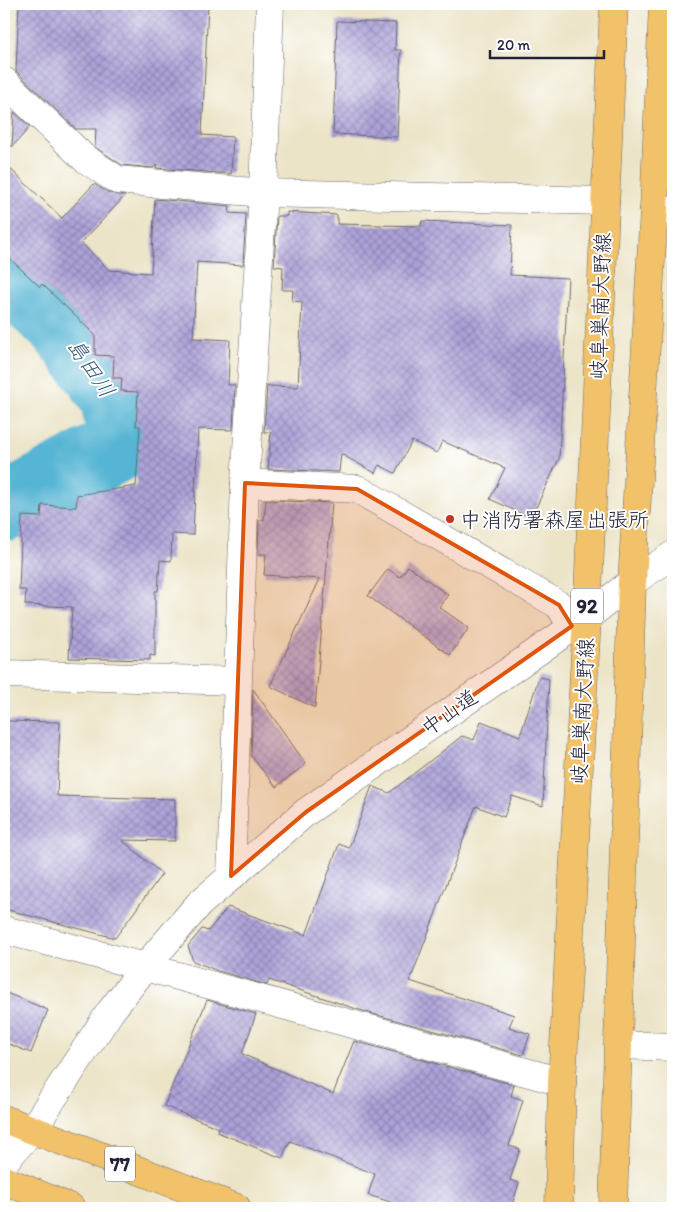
<svg xmlns="http://www.w3.org/2000/svg" width="677" height="1212" font-family="Itim,'Klee One',sans-serif">
	<defs>
		<pattern id="building-cross-hatch" width="8" height="8" patternUnits="userSpaceOnUse" patternTransform="scale(1.25)"><rect width="8" height="8" fill="#ada2d9"/><path d="M0 0l8 8M0 8l8-8" fill="none" stroke="#8c84b1"/></pattern>
	</defs>
	<rect width="100%" height="100%" fill="#fff"/>
	<filter id="ink" filterUnits="userSpaceOnUse"><feTurbulence type="fractalNoise" baseFrequency=".02" numOctaves="2"/><feDisplacementMap in="SourceGraphic" scale="10" xChannelSelector="R" yChannelSelector="G"/><feConvolveMatrix kernelMatrix="1 2 1 2 8 2 1 2 1" color-interpolation-filters="sRGB"/></filter>
	<filter id="wash" filterUnits="userSpaceOnUse"><feTurbulence type="fractalNoise" baseFrequency=".0096" numOctaves="4" result="noise"/><feDisplacementMap in="SourceGraphic" scale="20" xChannelSelector="R" yChannelSelector="G"/><feGaussianBlur stdDeviation="1.12" result="paint"/><feColorMatrix in="noise" values="0 0 0 0 0 0 0 0 0 0 0 0 0 0 0 0 0 1.4 0 .05"/><feComposite in="paint" operator="in"/></filter>
	<g filter="url(#wash)">
		<rect width="100%" height="100%" fill="#ece4c7"/>
		<g fill="none" stroke-linecap="round" stroke-linejoin="round">
			<polyline stroke="#56b5d4" stroke-width="69" points="4,273 61,325 101,377 115,400 122,445 4,508"/>
		</g>
		<g id="blocks">
			<g fill="url(#building-cross-hatch)">
				<polygon points="19,4 208,4 202,135 233,137 231,174 156,168 157,164 153,168 122,165 95,147 96,129 76,129 16,71"/>
				<polygon points="337,21 396,23 395,50 401,50 397,137 333,134"/>
				<polygon points="14,112 30,127 12,147"/>
				<polygon points="4,163 62,218 94,184 109,193 125,196 81,243 109,270 151,273 155,199 230,206 229,213 246,214 243,265 197,262 193,338 230,340 228,385 235,385 233,430 198,429 193,535 172,534 171,561 160,560 158,591 155,591 155,656 150,655 150,660 69,658 72,607 25,605 26,590 19,590 22,516 41,517 42,505 76,507 77,495 136,486 140,426 136,426 138,392 121,391 122,378 113,378 114,356 95,355 95,335 42,284 40,287 4,253"/>
				<polygon points="287,212 337,215 337,224 421,226 422,221 512,225 510,275 568,278 559,459 531,518 490,499 505,468 442,441 437,453 412,441 395,473 379,465 375,473 341,454 339,472 268,469 271,432 264,432 267,386 298,387 302,302 292,301 293,290 282,290 283,267 274,266 277,216 287,216"/>
				<polygon points="266,500 332,503 315,708 270,686 320,579 264,575 266,554 258,554 259,520 264,520"/>
				<polygon points="408,566 448,595 439,607 469,628 450,655 368,596 388,569 400,577"/>
				<polygon points="539,677 549,679 543,806 512,796 504,817 476,806 410,981 514,1015 509,1027 530,1034 523,1055 366,1012 269,980 267,985 218,971 193,961 188,946 202,929 208,931 228,907 306,935 339,844 349,848 372,786 389,793 462,736 474,740 481,721 520,736"/>
				<polygon points="253,689 306,764 276,787 251,756"/>
				<polygon points="4,721 60,722 57,796 175,799 175,841 122,840 162,874 115,938 4,909"/>
				<polygon points="4,992 48,1010 31,1053 4,1042"/>
				<polygon points="207,1000 256,1014 242,1054 333,1094 354,1041 514,1085 511,1096 523,1100 509,1146 520,1149 510,1180 519,1183 511,1208 410,1208 368,1195 375,1174 290,1141 282,1158 217,1132 219,1128 164,1106"/>
			</g>
		</g>
	</g>
	<g filter="url(#ink)">
		<use href="#blocks" fill-opacity="0" stroke="#69666c" stroke-width="1"/>
		<g fill="none" stroke-linecap="round" stroke-linejoin="round">
			<g stroke="#69666c" stroke-width="29">
				<g id="minor">
					<polyline points="4,81 84,158 117,180 263,193 605,201"/>
					<polyline points="654,209 673,211"/>
					<polyline points="245,483 357,489 559,605 572,626"/>
					<polyline points="632,582 673,555"/>
					<polyline points="4,674 237,681"/>
					<polyline points="231,876 245,483 263,193 270,4"/>
					<polyline points="4,930 145,967 562,1082"/>
					<polyline points="4,1162 32,1130"/>
				</g>
			</g>
			<g stroke="#69666c" stroke-width="29">
				<g id="tertiary">
					<polyline points="619,1045 673,1047"/>
					<polyline points="32,1130 110,1012 145,967 199,904 306,812 587,617 632,582"/>
				</g>
			</g>
			<g stroke="#69666c" stroke-width="29">
				<g id="primary">
					<polyline points="4,1119 237,1208"/>
					<polyline points="4,1180 71,1208"/>
					<polyline points="559,1208 562,1082 587,617 614,4"/>
					<polyline points="613,1208 632,582 654,209 663,4"/>
				</g>
			</g>
			<use href="#minor" stroke="#fff" stroke-width="28"/>
			<use href="#tertiary" stroke="#fff" stroke-width="28"/>
			<use href="#primary" stroke="#f2c26a" stroke-width="28"/>
		</g>
	</g>
	<path fill="#de560e" fill-opacity="0.2" stroke="#de560e" stroke-width="4" stroke-linejoin="round" d="M 245,483 L 357,489 L 559,605 L 572,626 L 306,812 L 231,876 Z"/>
	<circle fill="#c8321e" stroke="#fff" stroke-width="2" cx="450" cy="519" r="5"/>
	<g text-anchor="middle" dominant-baseline="central" stroke-width="4" stroke-linejoin="round" paint-order="stroke">
		<g fill="#fff" stroke="#646476" stroke-width="1">
			<rect x="571" y="588.5" width="32" height="35" rx="4"/>
			<rect x="105" y="1146.5" width="30" height="35" rx="4"/>
		</g>
		<g font-size="20" font-weight="bold" fill="#22223b">
			<text x="587" y="606">92</text>
			<text x="120" y="1164">77</text>
		</g>
		<g font-size="21" fill="#22223b" stroke="#fff">
			<text transform="translate(600 306) rotate(-88)">岐阜巣南大野線</text>
			<text transform="translate(582 711) rotate(-87)">岐阜巣南大野線</text>
			<text transform="translate(449 712) rotate(-35)">中山道</text>
		</g>
		<g font-size="21" fill="#22223b" stroke="#fff" text-anchor="start">
			<text x="460" y="519">中消防署森屋出張所</text>
		</g>
		<g font-size="22" font-style="italic" fill="#375d78" stroke="#fff">
			<text transform="translate(91 368) rotate(56)">島田川</text>
		</g>
	</g>
	<rect width="677" height="1212" fill="none" stroke="#fff" stroke-width="20"/>
	<path d="M490 50v8h114v-8" fill="none" stroke="#22223b" stroke-width="2.5"/>
	<text x="497" y="50" font-size="15" fill="#22223b" stroke="#ffffff" stroke-width="4" paint-order="stroke">20 m</text>
</svg>
